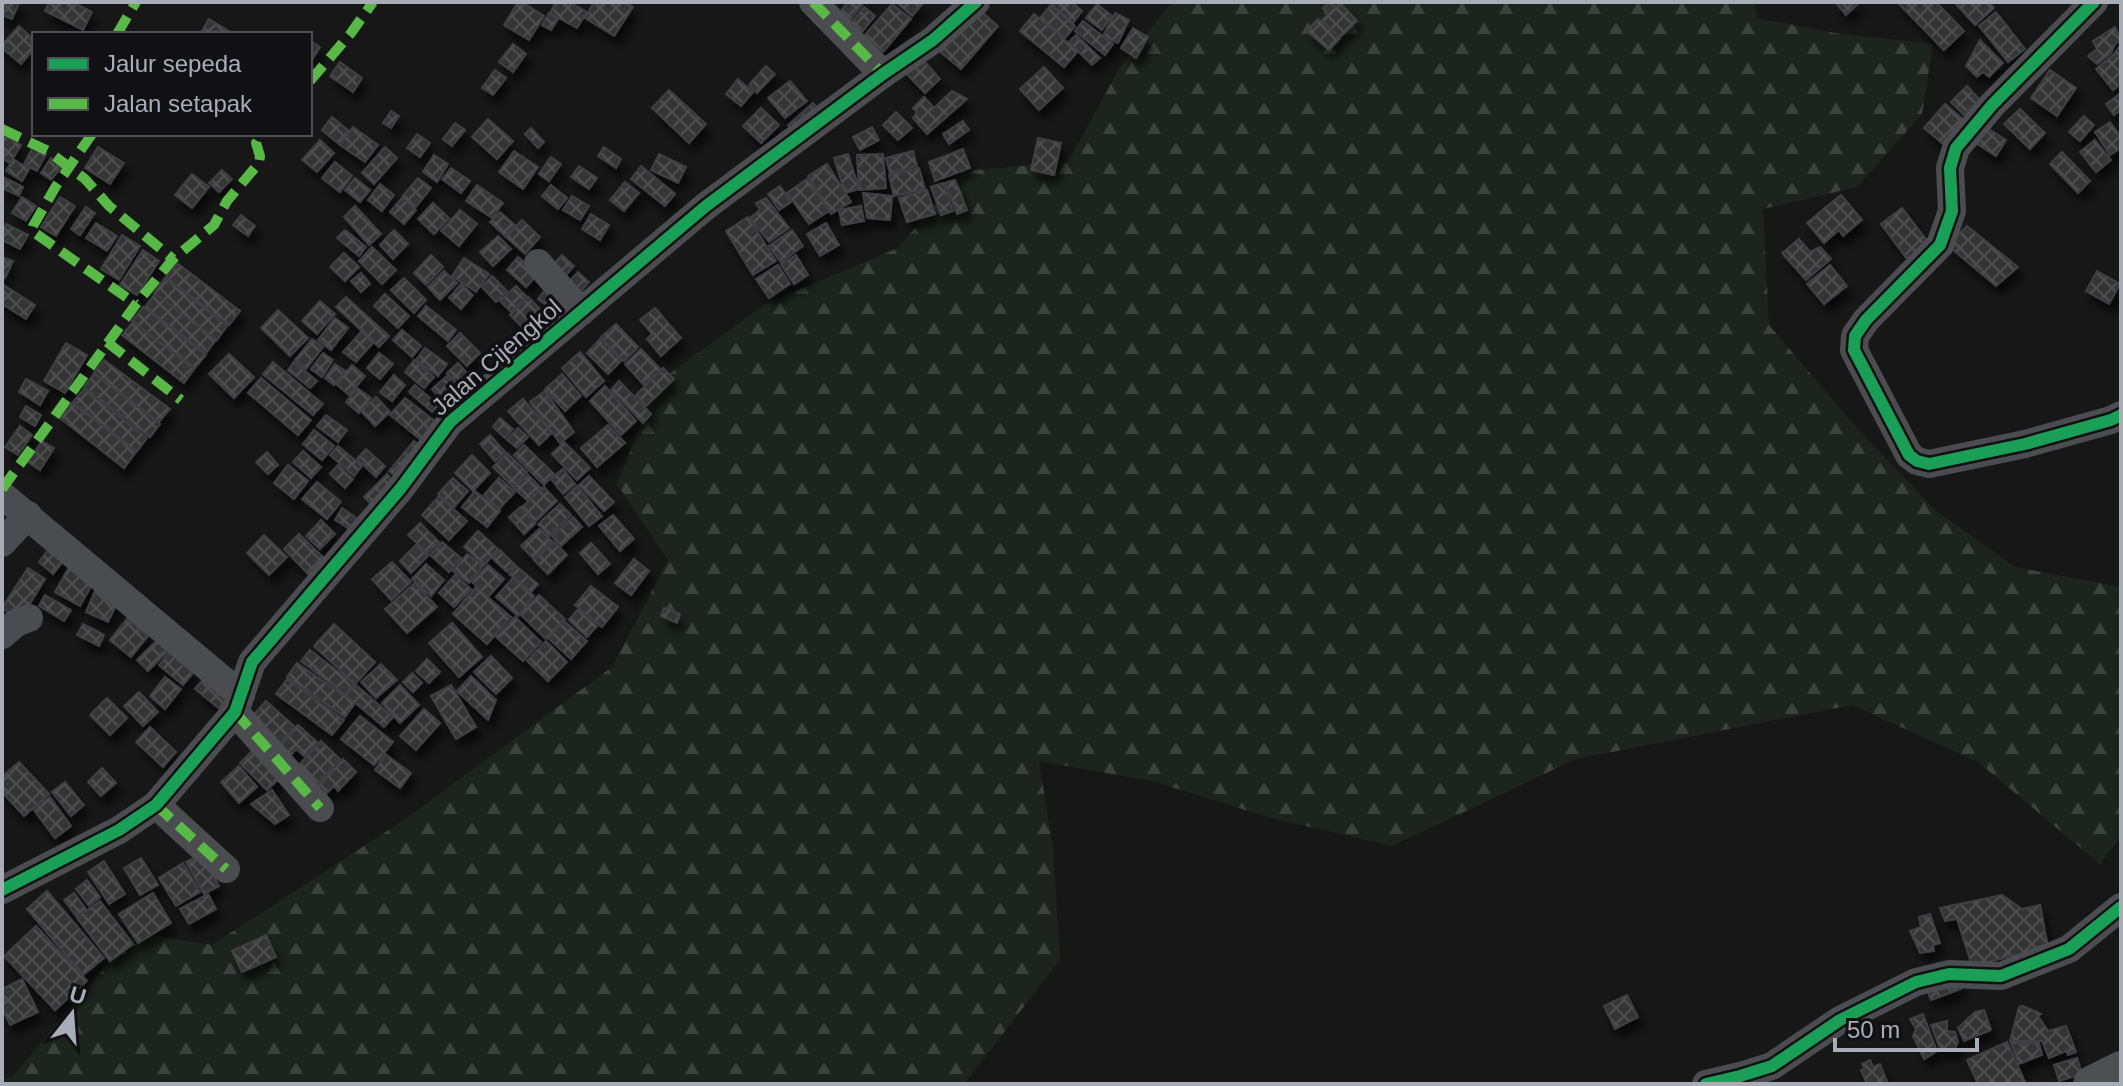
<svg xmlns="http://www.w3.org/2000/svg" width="2123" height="1086" font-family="Helvetica,sans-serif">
	<defs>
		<pattern id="forest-firs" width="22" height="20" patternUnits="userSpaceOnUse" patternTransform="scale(2)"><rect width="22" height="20" fill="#1d241e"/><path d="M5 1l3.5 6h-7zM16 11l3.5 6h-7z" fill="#3b413d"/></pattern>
		<pattern id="building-cross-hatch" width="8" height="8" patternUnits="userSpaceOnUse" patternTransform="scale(2)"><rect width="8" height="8" fill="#353536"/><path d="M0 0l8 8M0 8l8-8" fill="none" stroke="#4f5051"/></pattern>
		<filter id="shadow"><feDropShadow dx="5" dy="9" stdDeviation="4" flood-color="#0009"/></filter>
	</defs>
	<rect width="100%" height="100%" fill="#171717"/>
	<polygon fill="url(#forest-firs)" points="1172,2 1754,2 1757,18 1835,33 1933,44 1922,114 1857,187 1763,209 1769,325 1854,425 1935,510 2015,567 2121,587 2121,836 2100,864 1978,762 1852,705 1576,759 1392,846 1271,818 1152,781 1039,761 1053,848 1060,960 964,1084 2,1084 2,1080 13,1076 134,932 212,945 404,820 612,667 668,560 617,484 658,382 765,304 898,248 963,171 1068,162 1120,67"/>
	<g fill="url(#building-cross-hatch)" stroke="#3f4043" stroke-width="2" filter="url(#shadow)">
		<polygon points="2,2 19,3 12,19 2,15"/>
		<polygon points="49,2 72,2 92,12 83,30 45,11"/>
		<polygon points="518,2 522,2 544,16 529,40 504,25"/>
		<polygon points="556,2 569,2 587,12 577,28 550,13"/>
		<polygon points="594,2 625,2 633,7 614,36 585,18"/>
		<polygon points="848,2 864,2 850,20 840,12"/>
		<polygon points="896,2 924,2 912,16"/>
		<polygon points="1048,2 1071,2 1082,11 1073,23"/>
		<polygon points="1330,2 1336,7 1340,3 1357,21 1339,38 1322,20 1328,14 1323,8"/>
		<polygon points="1835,2 1860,2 1846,15"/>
		<polygon points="1897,2 1936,2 1964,31 1944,50"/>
		<polygon points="1954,2 1989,2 1994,8 1975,25"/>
		<polygon points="892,4 911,19 883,52 864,36"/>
		<polygon points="1097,4 1112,16 1102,30 1086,18"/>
		<polygon points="1051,5 1075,26 1065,38 1040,18"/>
		<polygon points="864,7 875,16 862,32 851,23"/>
		<polygon points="976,7 998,26 961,69 938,50"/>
		<polygon points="1996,12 2025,49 2008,62 1979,26"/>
		<polygon points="549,13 558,19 551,30 542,25"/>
		<polygon points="1115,13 1129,20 1118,43 1103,36"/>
		<polygon points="1034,14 1078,51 1064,67 1020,31"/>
		<polygon points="209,19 232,33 231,34 200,34"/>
		<polygon points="1318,19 1340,38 1329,50 1307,31"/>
		<polygon points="1083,21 1113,44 1105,55 1075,31"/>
		<polygon points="19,26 34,40 34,49 21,64 2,48 2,45"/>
		<polygon points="2115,27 2121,40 2115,44 2111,53 2097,64 2088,56 2097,49 2093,41"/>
		<polygon points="1133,28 1148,37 1136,58 1121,48"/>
		<polygon points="1076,35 1100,58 1092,65 1069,42"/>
		<polygon points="1980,40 2003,63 1989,77 1983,72 1977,77 1966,66"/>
		<polygon points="310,41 320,47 310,63"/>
		<polygon points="513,44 526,54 513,72 499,62"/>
		<polygon points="2121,44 2121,84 2113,90 2096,69 2114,54"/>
		<polygon points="917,53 940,79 925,93 901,68"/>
		<polygon points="340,62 362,78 353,92 330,76"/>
		<polygon points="766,66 775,74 757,93 749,85"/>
		<polygon points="1044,67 1063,88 1039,110 1020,89"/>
		<polygon points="495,70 506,78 493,95 482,88"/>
		<polygon points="2050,70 2076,88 2057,116 2031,98"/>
		<polygon points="738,79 753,92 741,106 726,94"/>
		<polygon points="790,81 807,101 785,118 768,98"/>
		<polygon points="1967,86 1980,100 1964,115 1951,102"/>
		<polygon points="669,90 706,124 689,143 652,108"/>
		<polygon points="952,91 967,99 927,134 913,118 917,112 913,108 924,97 934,108"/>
		<polygon points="2121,93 2121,110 2114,115 2106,104"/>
		<polygon points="813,103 824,116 799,137 788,125"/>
		<polygon points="1945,104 1963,119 1942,143 1924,128"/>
		<polygon points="761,108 779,125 761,143 743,126"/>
		<polygon points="2020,109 2045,133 2030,149 2004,124"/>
		<polygon points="391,111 399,116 391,128 383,123"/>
		<polygon points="896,112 912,128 898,140 883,125"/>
		<polygon points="2084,116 2094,125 2080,141 2069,132"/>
		<polygon points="332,117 349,131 339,144 322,130"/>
		<polygon points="488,119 513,141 497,159 472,137"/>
		<polygon points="963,121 969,130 949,144 943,134"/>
		<polygon points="2110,122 2121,137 2121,148 2110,155 2095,132"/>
		<polygon points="455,123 465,130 452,146 443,139"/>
		<polygon points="1981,124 2006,140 1996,156 1971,140"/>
		<polygon points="353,127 378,145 365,162 340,145"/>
		<polygon points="872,127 879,140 860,150 853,137"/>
		<polygon points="531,128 544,142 538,148 525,134"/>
		<polygon points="2,134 21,145 10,163 2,158"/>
		<polygon points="417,134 430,143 420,157 407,148"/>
		<polygon points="1038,138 1061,143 1054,175 1031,170"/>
		<polygon points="320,140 334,153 317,172 302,160"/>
		<polygon points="2095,140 2111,160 2096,172 2080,152"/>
		<polygon points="33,147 46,154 37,171 24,164"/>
		<polygon points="98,147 124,163 110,184 85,168"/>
		<polygon points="385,147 397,158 374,184 362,173"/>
		<polygon points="604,147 621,159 616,168 598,156"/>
		<polygon points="963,149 970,168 935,181 929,162"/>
		<polygon points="514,151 538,167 523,189 499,172"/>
		<polygon points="913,151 917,166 890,173 886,158"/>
		<polygon points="2062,152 2090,181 2078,193 2050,164"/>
		<polygon points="659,154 686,167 678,183 651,170"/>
		<polygon points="848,154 859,189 845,193 834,158"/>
		<polygon points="883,154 886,188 859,190 857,155"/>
		<polygon points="434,155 448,164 437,182 423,172"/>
		<polygon points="551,157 561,164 549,181 539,174"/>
		<polygon points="51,158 62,166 51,180 41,173"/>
		<polygon points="13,159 29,169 22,181 6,171"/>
		<polygon points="335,162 352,176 340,192 322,178"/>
		<polygon points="827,164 851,202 831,214 808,176"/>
		<polygon points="579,166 597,178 589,189 571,177"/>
		<polygon points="641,166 675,194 665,206 631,179"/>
		<polygon points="451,168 470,181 461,193 442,179"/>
		<polygon points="919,168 925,189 894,196 889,175"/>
		<polygon points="222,170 232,179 219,192 209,183"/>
		<polygon points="192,174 209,187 192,208 175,195"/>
		<polygon points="5,178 23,187 19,196 2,188"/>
		<polygon points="355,178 370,190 360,202 345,190"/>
		<polygon points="418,178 431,188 415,208 402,197"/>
		<polygon points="807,179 829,211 809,224 787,193"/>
		<polygon points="955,180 967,210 957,214 945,183"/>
		<polygon points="625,182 639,193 624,211 610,200"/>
		<polygon points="943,183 953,211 941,215 931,187"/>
		<polygon points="380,184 394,195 382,211 368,200"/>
		<polygon points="477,185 503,203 492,218 466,201"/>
		<polygon points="551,185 567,198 558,209 542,196"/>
		<polygon points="780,186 791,202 779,210 768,194"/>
		<polygon points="927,190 935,214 907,222 899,198"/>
		<polygon points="863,193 892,196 890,220 867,218"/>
		<polygon points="1841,195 1862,220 1843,236 1839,230 1824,243 1807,223"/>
		<polygon points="572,196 589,206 580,220 563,210"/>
		<polygon points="22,197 36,206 26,221 12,213"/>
		<polygon points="60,197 75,206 56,236 41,227"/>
		<polygon points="402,198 416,210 404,224 390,212"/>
		<polygon points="766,198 789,228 769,242 750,218 760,210 756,203"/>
		<polygon points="433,203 449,218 434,234 418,219"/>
		<polygon points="355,206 381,234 369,245 344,217"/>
		<polygon points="861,206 864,221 842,225 839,210"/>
		<polygon points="86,207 95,213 80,235 71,229"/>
		<polygon points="1902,208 1929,243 1907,259 1881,224"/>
		<polygon points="460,210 477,224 459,246 441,231"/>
		<polygon points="500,212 515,225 505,236 490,222"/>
		<polygon points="591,214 609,225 600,240 582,229"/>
		<polygon points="241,215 255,226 248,236 233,225"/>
		<polygon points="748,217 776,261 753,275 726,231"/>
		<polygon points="522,220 540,237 525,254 506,237"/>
		<polygon points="96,223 117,236 107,251 86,238"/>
		<polygon points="826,223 839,245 820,256 807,234"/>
		<polygon points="6,224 28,235 20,249 2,240 2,231"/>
		<polygon points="1967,226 2018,267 1996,286 1947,245"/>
		<polygon points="345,230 366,247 359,256 337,238"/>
		<polygon points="394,230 408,244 393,259 380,245"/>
		<polygon points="792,230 803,246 781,262 769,246"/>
		<polygon points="122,235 140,246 119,280 101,269"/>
		<polygon points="498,236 511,249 493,266 480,252"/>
		<polygon points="1799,239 1810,252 1820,247 1831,259 1806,280 1782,253"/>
		<polygon points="372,247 396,270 382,284 359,261"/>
		<polygon points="143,250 159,261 137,295 120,285"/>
		<polygon points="344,253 359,267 345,281 330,267"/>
		<polygon points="431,255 443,267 426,285 414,273"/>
		<polygon points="562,255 574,266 564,277 552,266"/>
		<polygon points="796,255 808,275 794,284 781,264"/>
		<polygon points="2,257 13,261 5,278 2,277"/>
		<polygon points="518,257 538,274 526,287 507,270"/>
		<polygon points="464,258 489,274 476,292 452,276"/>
		<polygon points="177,263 240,311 229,325 166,277"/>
		<polygon points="778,265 790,284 769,298 756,279"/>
		<polygon points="1830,265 1847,286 1824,304 1807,284"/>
		<polygon points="444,271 457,283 440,300 428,287"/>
		<polygon points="2097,271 2120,284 2109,304 2086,291"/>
		<polygon points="578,272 589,282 575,298 564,287"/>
		<polygon points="361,273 370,284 361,292 351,281"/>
		<polygon points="492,276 507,291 496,302 482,287"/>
		<polygon points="165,278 227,326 217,340 154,293"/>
		<polygon points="404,278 426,300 414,313 391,290"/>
		<polygon points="2,284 35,305 26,319 2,304"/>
		<polygon points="461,284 473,295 461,309 449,298"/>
		<polygon points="549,285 570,301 560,315 538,299"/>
		<polygon points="516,286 526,296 511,312 500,301"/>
		<polygon points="155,294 216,340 206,353 145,307"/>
		<polygon points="385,294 409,316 398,328 374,306"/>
		<polygon points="346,297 389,336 379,347 336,307"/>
		<polygon points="528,297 542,311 524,329 510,315"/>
		<polygon points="320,301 335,314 317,334 302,321"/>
		<polygon points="426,306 456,330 448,341 418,316"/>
		<polygon points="143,307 206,355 195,368 132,321"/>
		<polygon points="655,308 681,338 661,356 647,339 652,334 640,320"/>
		<polygon points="278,310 308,338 290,356 261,328"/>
		<polygon points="335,318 348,328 331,350 318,340"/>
		<polygon points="133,322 194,369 184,383 122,335"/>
		<polygon points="616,324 638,347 624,361 601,337"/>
		<polygon points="402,330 421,346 412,357 393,340"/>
		<polygon points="361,332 373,343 356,362 343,352"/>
		<polygon points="521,332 533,344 510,366 499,354"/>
		<polygon points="460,333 480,353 467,366 447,346"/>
		<polygon points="312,339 323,347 306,369 295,360"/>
		<polygon points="600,339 622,360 608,374 587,353"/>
		<polygon points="66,343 87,355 65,393 44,381"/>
		<polygon points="425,348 447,364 438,376 416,360"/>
		<polygon points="641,349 661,370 644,385 625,364"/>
		<polygon points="580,352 604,381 586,397 562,368"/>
		<polygon points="323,353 333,360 322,377 311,369"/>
		<polygon points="379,353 393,364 380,379 367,368"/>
		<polygon points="229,354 254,377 234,398 209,374"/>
		<polygon points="104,360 170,409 159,422 94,373"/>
		<polygon points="414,360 434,377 424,388 405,372"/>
		<polygon points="273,362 323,404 313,415 263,374"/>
		<polygon points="294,362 317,381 310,388 288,370"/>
		<polygon points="458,363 474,381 463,391 447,373"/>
		<polygon points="335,364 345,371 334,385 325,378"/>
		<polygon points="352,365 365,376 349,395 336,384"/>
		<polygon points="663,368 674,379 646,406 636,395"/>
		<polygon points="94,374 160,424 150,437 84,387"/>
		<polygon points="562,374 581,396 565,411 545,389"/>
		<polygon points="394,375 405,385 392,401 380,392"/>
		<polygon points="447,376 456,387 441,400 432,389"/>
		<polygon points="261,378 311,420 298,435 248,393"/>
		<polygon points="26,379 48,391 40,405 19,392"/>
		<polygon points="619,381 651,414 643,423 611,390"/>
		<polygon points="415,385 438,405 432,412 409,392"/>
		<polygon points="605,386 636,421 621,435 590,401"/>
		<polygon points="357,388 371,398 359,413 346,402"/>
		<polygon points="84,389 147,438 137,451 73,402"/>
		<polygon points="545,391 574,432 560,443 530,402"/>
		<polygon points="376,397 390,412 375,426 361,411"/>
		<polygon points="405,398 436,422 421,440 390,415"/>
		<polygon points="523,399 552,433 539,445 508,411"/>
		<polygon points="72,403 136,452 124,468 60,418"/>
		<polygon points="26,406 41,415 35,426 20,417"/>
		<polygon points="326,415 347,430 338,442 317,426"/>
		<polygon points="500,418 513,429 505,438 493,427"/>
		<polygon points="608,425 625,443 597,467 581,448"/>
		<polygon points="20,426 32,435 18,455 5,447"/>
		<polygon points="518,428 528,437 517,448 507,440"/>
		<polygon points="314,430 334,446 322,460 303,444"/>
		<polygon points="490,435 505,452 495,461 480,444"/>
		<polygon points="42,441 54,448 40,470 28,462"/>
		<polygon points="414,441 426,451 401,481 389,471"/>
		<polygon points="564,442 590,468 577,480 552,454"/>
		<polygon points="524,445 554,474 544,485 514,455"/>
		<polygon points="338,446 362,466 354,476 330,455"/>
		<polygon points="366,449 385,466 376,477 357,459"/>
		<polygon points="303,451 321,467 311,478 293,462"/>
		<polygon points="267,452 278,465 268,474 256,462"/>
		<polygon points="507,453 527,472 513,487 493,467"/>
		<polygon points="472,455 490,473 473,491 455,473"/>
		<polygon points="288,465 308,481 294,499 274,483"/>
		<polygon points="338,465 353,479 345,488 330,474"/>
		<polygon points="563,469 575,484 563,494 551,479"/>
		<polygon points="387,474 393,481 371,504 364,497"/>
		<polygon points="528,475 541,488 528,501 514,488"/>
		<polygon points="589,476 614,502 604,511 579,485"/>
		<polygon points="453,478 468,491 454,507 438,494"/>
		<polygon points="499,478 515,492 499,509 484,495"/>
		<polygon points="317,482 341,502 327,519 302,499"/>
		<polygon points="577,486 602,516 589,526 565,497"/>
		<polygon points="544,487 557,501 535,522 522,507"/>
		<polygon points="475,491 500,511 487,527 462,507"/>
		<polygon points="439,496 467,521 449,540 422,515"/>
		<polygon points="560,504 571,515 549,536 538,524"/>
		<polygon points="521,507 535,524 524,534 509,517"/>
		<polygon points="342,508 358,519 351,530 335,520"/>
		<polygon points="613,515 634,539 620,551 599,526"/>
		<polygon points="573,517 582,527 561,546 552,536"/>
		<polygon points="321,520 335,534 320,549 306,536"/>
		<polygon points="420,523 439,542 428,553 408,535"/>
		<polygon points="539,529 552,541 533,558 521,546"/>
		<polygon points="478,531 498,549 484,565 464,547"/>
		<polygon points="299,534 324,558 308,574 284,549"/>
		<polygon points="264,535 287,557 269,575 247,553"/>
		<polygon points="442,542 461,558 449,572 430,555"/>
		<polygon points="554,542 567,555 548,574 534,560"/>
		<polygon points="591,543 610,564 598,574 580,553"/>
		<polygon points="417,544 428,556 411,573 400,561"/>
		<polygon points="50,547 65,559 53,574 39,562"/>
		<polygon points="500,550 515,565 507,572 492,558"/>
		<polygon points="467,554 483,566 469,583 453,571"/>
		<polygon points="634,559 649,571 631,595 615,583"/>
		<polygon points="392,562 411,582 391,600 372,579"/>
		<polygon points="426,564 444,580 431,596 412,579"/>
		<polygon points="488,565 504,579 488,597 472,582"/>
		<polygon points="516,566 538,584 531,592 509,574"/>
		<polygon points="69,567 94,581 80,606 55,592"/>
		<polygon points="28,568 45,579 20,620 2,608"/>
		<polygon points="455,575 471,589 454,607 439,593"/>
		<polygon points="513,578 534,596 518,616 496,597"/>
		<polygon points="415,583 437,607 407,633 385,609"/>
		<polygon points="97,586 120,597 108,622 86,612"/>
		<polygon points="591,586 618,607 602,627 575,605"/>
		<polygon points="476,587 511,617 487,644 453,614"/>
		<polygon points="45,595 71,610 64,621 39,606"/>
		<polygon points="539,595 565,619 546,639 520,614"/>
		<polygon points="664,608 680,614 677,623 661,616"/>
		<polygon points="578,609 597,626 587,637 569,620"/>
		<polygon points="515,617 541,642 523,661 496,637"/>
		<polygon points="127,619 148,636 131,657 110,640"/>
		<polygon points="564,621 587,641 571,659 548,638"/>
		<polygon points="452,623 482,657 459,677 429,643"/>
		<polygon points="83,624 104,635 99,646 77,635"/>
		<polygon points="334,624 375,662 355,684 314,646"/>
		<polygon points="156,641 167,652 148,671 137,660"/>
		<polygon points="546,641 567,662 548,681 527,661"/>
		<polygon points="310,650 354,684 346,695 301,661"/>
		<polygon points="169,653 193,673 183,685 159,665"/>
		<polygon points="491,656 512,678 496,694 474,672"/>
		<polygon points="427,659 440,672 429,683 416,671"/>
		<polygon points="297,663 355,703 345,717 287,677"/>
		<polygon points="381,664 397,680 376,698 361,682"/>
		<polygon points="412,673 422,683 413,692 403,682"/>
		<polygon points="208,674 234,696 222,711 195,689"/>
		<polygon points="471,676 496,700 488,720 457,691"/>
		<polygon points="165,677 181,689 165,709 150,696"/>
		<polygon points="287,679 344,720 332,735 276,694"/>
		<polygon points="356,685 393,717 384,727 346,695"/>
		<polygon points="400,685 419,705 400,723 382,703"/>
		<polygon points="451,685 476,727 456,739 431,696"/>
		<polygon points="139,692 158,712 143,726 124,706"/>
		<polygon points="107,698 127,718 110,735 90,715"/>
		<polygon points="266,701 295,727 279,745 250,719"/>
		<polygon points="424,709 440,723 416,750 400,736"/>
		<polygon points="360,716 393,742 374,765 341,739"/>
		<polygon points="298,725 317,742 304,756 296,749 289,757 278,747"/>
		<polygon points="150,727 176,752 163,767 136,742"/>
		<polygon points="321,741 340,759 317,784 298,766"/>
		<polygon points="252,751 280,778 267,790 240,763"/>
		<polygon points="385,754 411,773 400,788 375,770"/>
		<polygon points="343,759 356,772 338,791 334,786 323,797 315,789"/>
		<polygon points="19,762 49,794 24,816 2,792 2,777"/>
		<polygon points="239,766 257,787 239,803 221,782"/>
		<polygon points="102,768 116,783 101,796 88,782"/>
		<polygon points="65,782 84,805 71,816 52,792"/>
		<polygon points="272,790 289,815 275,824 251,804"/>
		<polygon points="50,797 71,826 55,838 33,809"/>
		<polygon points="202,854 219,886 204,894 186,862"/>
		<polygon points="141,858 158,885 140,895 124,868"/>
		<polygon points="104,861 125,894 109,904 88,872"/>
		<polygon points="183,863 200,892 176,906 159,878"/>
		<polygon points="87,880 100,897 89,906 76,889"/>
		<polygon points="47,891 104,958 83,975 27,909"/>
		<polygon points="74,893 86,909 76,916 64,900"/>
		<polygon points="153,893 171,923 138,943 119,914"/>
		<polygon points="208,894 216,909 189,924 180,909"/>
		<polygon points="2002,895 2022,909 2040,905 2048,947 1972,966 1957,919 1945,921 1940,908"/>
		<polygon points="100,901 133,944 110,961 77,918"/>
		<polygon points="1930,914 1940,943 1933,945 1934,951 1920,953 1910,931 1921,927 1919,917"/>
		<polygon points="36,926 87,981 55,1010 4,956"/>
		<polygon points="266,935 276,957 242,972 232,951"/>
		<polygon points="22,979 38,1012 10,1025 2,1008 2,989"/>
		<polygon points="1957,979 1961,989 1931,1000 1926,988"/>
		<polygon points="1627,995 1638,1017 1615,1029 1604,1006"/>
		<polygon points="2023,1006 2041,1014 2038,1016 2048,1031 2066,1026 2076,1052 2068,1055 2066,1051 2049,1058 2042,1041 2010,1041 2019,1007"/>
		<polygon points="1984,1010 1991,1030 1964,1041 1958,1028 1975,1012"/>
		<polygon points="1923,1014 1937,1051 1924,1059 1913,1036 1916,1029 1910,1019"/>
		<polygon points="1947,1021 1947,1031 1955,1032 1958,1042 1954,1051 1941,1051 1931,1025"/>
		<polygon points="2007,1042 2025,1082 2021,1084 1978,1084 1967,1060"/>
		<polygon points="2011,1043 2039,1043 2042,1055 2019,1064"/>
		<polygon points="2077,1058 2082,1074 2059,1081 2054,1065"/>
		<polygon points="1870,1060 1873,1067 1880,1064 1888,1084 1867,1084 1861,1070 1865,1069 1862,1064"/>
	</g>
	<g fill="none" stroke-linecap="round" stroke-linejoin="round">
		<g stroke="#4b4c50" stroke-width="28">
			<polyline points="813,2 883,74"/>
			<polyline points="2094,2 1992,105 1956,148 1950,168 1952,211 1940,245 1866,320 1855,336 1854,350 1909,455 1917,461 1929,464 2025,444 2111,420 2121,415"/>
			<polyline points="538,263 581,312"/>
			<polyline points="2,495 241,695"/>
			<polyline points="2,543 28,515"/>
			<polyline points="2,635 16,623 29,618"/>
			<polyline points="235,712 320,808"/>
			<polyline points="156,805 226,869"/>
			<polyline points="2,890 119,830 156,805 235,712 252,662 401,488 450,422 706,206 883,74 933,40 976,2"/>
			<polyline points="1706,1084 1740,1076 1772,1066 1840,1020 1916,982 1949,974 2001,976 2069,949 2121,907"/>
		</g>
		<polyline stroke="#4d4f52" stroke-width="36" points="2091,1084 2121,1069"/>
		<g stroke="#58b947" stroke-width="10" stroke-dasharray="20 10" stroke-linecap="butt">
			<polyline points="813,2 883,74"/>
			<polyline points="117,34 136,2"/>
			<polyline points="310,81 351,33 373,2"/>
			<polyline points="2,129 48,151 69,167 85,179 109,206 173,259"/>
			<polyline points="92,134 56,186 33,226 32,231 136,304"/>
			<polyline points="107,342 181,400"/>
			<polyline points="2,489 136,304 173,259 214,225 227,201 259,163 260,156 256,143 261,134"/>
			<polyline points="235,712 320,808"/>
			<polyline points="156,805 226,869"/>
		</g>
		<g stroke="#111113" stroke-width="17">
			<g id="cycleway">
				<polyline points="2094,2 1992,105 1956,148 1950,168 1952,211 1940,245 1866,320 1855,336 1854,350 1909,455 1917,461 1929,464 2025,444 2111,420 2121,415"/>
				<polyline points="2,890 119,830 156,805 235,712 252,662 401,488 450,422 706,206 883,74 933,40 976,2"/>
				<polyline points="1706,1084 1740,1076 1772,1066 1840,1020 1916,982 1949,974 2001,976 2069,949 2121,907"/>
			</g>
		</g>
		<use href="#cycleway" stroke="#1a9f57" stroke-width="12"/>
	</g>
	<g text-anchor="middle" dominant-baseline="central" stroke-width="7" stroke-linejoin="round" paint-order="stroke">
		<g font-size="24" fill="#a8adb8" stroke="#111113">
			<text transform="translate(496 357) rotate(-41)">Jalan Cijengkol</text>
		</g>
	</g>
	<rect width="2123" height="1086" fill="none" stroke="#a8adb8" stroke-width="8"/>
	<rect x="32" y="32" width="280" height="104" fill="#111113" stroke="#4d4f55" stroke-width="2"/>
	<rect x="48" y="58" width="40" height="12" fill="#1a9f57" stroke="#4d4f55" stroke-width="2"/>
	<text x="104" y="72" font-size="24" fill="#a8adb8">Jalur sepeda</text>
	<rect x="48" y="98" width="40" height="12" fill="#58b947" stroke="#4d4f55" stroke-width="2"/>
	<text x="104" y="112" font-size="24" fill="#a8adb8">Jalan setapak</text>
	<g transform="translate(72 1014) rotate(17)" stroke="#111113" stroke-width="6" paint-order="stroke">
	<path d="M0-6L14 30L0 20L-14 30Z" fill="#a8adb8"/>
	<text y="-12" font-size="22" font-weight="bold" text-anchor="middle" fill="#a8adb8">U</text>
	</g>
	<path d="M1835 1038v12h142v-12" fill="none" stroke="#a8adb8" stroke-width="4"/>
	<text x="1847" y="1038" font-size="24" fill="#a8adb8" stroke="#111113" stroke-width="6" paint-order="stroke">50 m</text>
</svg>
